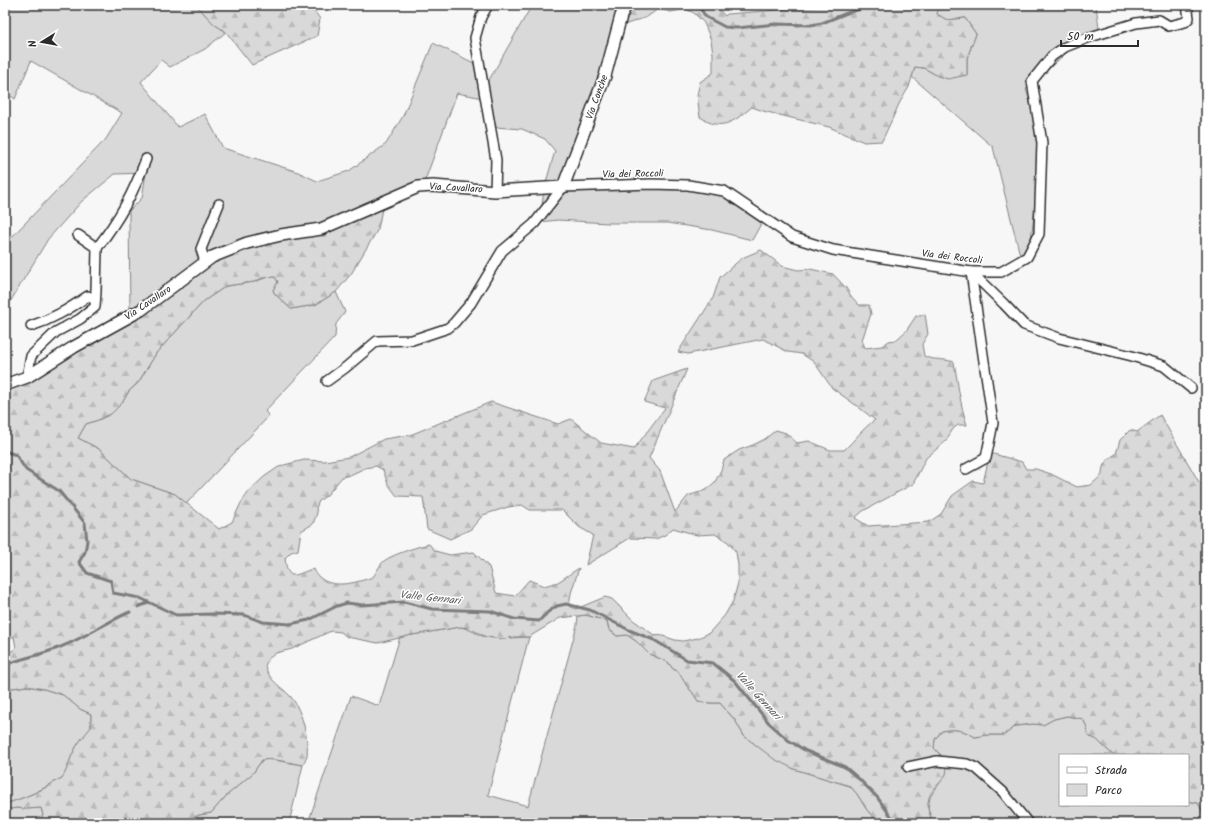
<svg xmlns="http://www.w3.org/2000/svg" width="1211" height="828" font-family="Kalam,sans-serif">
	<defs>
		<pattern id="forest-firs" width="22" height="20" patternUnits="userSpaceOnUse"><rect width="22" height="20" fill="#d9d9d9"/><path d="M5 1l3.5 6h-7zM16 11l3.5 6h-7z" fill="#bababa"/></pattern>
	</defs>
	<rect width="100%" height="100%" fill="#f7f7f7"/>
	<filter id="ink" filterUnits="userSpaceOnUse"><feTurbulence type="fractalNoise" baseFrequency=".025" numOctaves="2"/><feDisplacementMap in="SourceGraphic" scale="8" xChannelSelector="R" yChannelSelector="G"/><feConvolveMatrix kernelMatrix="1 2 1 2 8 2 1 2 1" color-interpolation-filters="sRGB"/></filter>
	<g filter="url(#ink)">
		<g fill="#d9d9d9" stroke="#828282">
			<polygon points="5,5 196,5 214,24 226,32 205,49 170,67 161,60 141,82 178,127 205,114 223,148 298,172 317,181 349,171 386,144 403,116 433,43 474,63 479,77 489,80 532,5 583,5 605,9 624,9 561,184 731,190 766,215 752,240 712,230 667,223 608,223 558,220 540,222 544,189 555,151 545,139 522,129 495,127 483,98 457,93 424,183 130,316 129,211 142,198 146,173 115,174 82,201 48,239 10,302 6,323 5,244 106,139 122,113 31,61 15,99 5,92"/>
			<polygon points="939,5 1096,5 1100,36 1084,37 1026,89 1043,146 1031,239 1021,259 993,147 912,77 915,67 924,68 938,76 967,74 967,58 976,34 965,18 947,20 936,14"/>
			<polygon points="268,277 275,277 278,282 273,290 275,294 291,309 315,305 336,292 345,312 336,324 335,337 265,411 269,416 186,504 175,494 131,479 99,449 78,438 86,424 98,420 111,414 122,403 129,391 138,383 157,352 204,301 226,286 254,282"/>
			<path d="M 586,615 L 607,621 L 609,630 L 617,636 L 627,635 L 636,641 L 649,654 L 668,662 L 673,669 L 678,671 L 687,686 L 693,693 L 698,701 L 708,703 L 720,703 L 735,720 L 744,736 L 794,769 L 850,786 L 857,794 L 867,810 L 879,823 L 308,823 L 351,696 L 379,706 L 400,637 L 460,627 C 472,629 478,636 487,637 C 501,640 515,637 529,637 L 488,795 L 528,806 L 577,625 L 578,616 Z"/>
			<path d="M 27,686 L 44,689 L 63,695 L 80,709 L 91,714 L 91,728 C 85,735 78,742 74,751 C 69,760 68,770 62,778 C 55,781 49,786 42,789 C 31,795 18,800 5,804 L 10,809 L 17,808 L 26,809 L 41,808 L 43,815 L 39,823 L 5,823 L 5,689 Z"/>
			<path d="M 1067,716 L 1083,719 L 1087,727 L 1088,736 L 1096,739 L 1113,755 L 1060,755 L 1060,805 L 1188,805 L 1188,801 L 1198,803 L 1203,812 L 1206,814 L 1206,823 L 937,823 L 932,821 L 928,808 L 930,797 L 946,774 L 944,758 L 934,748 L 935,739 L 942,731 C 955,728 964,730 975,737 L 988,735 L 1004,735 L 1016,726 L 1033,724 L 1043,725 L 1054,719 Z"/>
			<polygon points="269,759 303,765 289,823 181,823 199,815 211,813 226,796 253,773 262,760"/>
		</g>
		<g fill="url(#forest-firs)" stroke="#828282" fill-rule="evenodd">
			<polygon points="196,5 310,5 320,19 317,36 252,65 226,32 214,24"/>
			<path d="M 625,5 L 715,5 L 725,16 L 727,14 L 816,7 L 820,5 L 939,5 L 937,14 L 947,20 L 965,18 L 976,34 L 967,58 L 967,75 L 948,79 L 938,76 L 924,68 L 915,67 L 909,87 L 900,102 L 882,141 L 864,142 L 829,127 L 763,111 L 752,107 C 742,115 729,127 715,124 C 710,124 704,119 700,117 L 697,95 L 700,82 L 713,73 L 713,54 L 711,40 L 704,23 L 694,13 L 686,9 L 671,12 L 658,9 L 647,17 L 618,27 Z"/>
			<path d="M 383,204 L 378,229 L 351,274 L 336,292 L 315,305 L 291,309 L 275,294 L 273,290 L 278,282 L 275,277 L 262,278 L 254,282 L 226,286 L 204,301 L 157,352 L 138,383 L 129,391 L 122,403 L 111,414 L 98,420 L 86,424 L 78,438 L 99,449 L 131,479 L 175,494 L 219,529 L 232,522 L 241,503 L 250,490 L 264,477 L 277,468 L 284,465 L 304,460 L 325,461 L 349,457 L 384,439 L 410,435 L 491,402 L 558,424 L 571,419 L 601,443 L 634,449 L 665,408 L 644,402 L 653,381 L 687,369 L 649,458 L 660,471 L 675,512 L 688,496 L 706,490 L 715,482 L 721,470 L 724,460 L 739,450 L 753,445 L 765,439 L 776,430 L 786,433 L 797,443 L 809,441 L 830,450 L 844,450 C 855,440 863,428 875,420 L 857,406 L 832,388 L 814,362 L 802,354 L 788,352 L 763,339 L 688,354 L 678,352 L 713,298 L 720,277 L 742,258 L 761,250 L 782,266 L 798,270 L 810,269 L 833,274 L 846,288 L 851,296 L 859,305 L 869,305 L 871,314 L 862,340 L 865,348 L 882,346 L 889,341 L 896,340 L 906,331 L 916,316 L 925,314 L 928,334 L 922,344 L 924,356 C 934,361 942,358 954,362 C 958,384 960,404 967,425 L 958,425 L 953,429 L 945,442 L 926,458 L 913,484 L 863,511 L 855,518 L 868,526 L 929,522 L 941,514 L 952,496 L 973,481 L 983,483 L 990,453 L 1022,462 L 1026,469 L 1036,469 L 1051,474 L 1077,487 L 1091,485 L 1102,475 C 1102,464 1106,460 1116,454 L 1120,440 L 1130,430 L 1137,432 L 1160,415 L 1199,482 L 1206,486 L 1206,814 L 1203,812 L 1198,803 L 1188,801 L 1188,755 L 1113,755 L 1096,739 L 1088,736 L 1087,727 L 1083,719 L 1067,716 L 1054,719 L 1043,725 L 1033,724 L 1016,726 L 1004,735 L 988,735 L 975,737 C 964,730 955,728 942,731 L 935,739 L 934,748 C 967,782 925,779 928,808 C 928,812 931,817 932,820 L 937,823 L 879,823 L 867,810 L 857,794 L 850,786 L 794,769 L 774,759 L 744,736 L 735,720 L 720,703 L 708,703 L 698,701 L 693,693 L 687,686 L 678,671 L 673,669 L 668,662 L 649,654 L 636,641 L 627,635 L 617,636 L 609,629 L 607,621 L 586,615 L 560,618 L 529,637 L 514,637 L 505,639 L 486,637 L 469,628 L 460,627 L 412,635 L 378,643 L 347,637 L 341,632 L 331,631 L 292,649 L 276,653 L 268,659 L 265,666 C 271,683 280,685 291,697 C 302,710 309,739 307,756 C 306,759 304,762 303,765 C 289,763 275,758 262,760 L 253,773 L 226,796 L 211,813 L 199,815 L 181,823 L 39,823 L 43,815 L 41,808 L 26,809 L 17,808 L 10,809 L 5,804 C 18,800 31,795 43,789 C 50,785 55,781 62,778 C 68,769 69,760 74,751 C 78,742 85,735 91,727 L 91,714 L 80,709 L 63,695 L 44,689 L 27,686 L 5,689 L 5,656 L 16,648 L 14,637 L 5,637 L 5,380 L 27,373 L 241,244 L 285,236 ZM 376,466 L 383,470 L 388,484 L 397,496 L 423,497 L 427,529 L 450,539 L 471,529 L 483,515 L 508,507 L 522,505 L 530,510 L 562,510 L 579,527 L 593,535 L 586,565 L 630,538 L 656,539 L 665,535 L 673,528 L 697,535 L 715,534 L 728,542 L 736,552 L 738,565 L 738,583 L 733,601 L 725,615 L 709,633 L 698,638 L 683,641 L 675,640 L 663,636 L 654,635 L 633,620 L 612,599 L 605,597 L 576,609 L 569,606 L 571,593 L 579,568 L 558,582 L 544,586 L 529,580 L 515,596 L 496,593 L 489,567 L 474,552 L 450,555 L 435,551 L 429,544 C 419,546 387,556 382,563 C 378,568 376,573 373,577 C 358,582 333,590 319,577 C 317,575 315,572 314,569 C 297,572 288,586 285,558 L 291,552 L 298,550 L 301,531 L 313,524 L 317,513 L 316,508 L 319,501 L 327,495 L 342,477 L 350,475 L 365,468 Z"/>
		</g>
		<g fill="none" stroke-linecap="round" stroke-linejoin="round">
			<g stroke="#7b7b7b" stroke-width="3">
				<polyline points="698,5 706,17 725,27 737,28 776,24 811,25 822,23 847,13 874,5"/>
				<polyline points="632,8 651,5"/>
				<polyline points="5,451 16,455 26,470 59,491 85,523 87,541 85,552 79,562 87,573 111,581 113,593 140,598 176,615 213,614 244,615 263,622 290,624 309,620 337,606 347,603 362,605 404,602 432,609 490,611 514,619 539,621 548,612 557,606 566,604 590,610 629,630 654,640 687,660 713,663 735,681 769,723 788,740 806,751 845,767 859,779 877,797 896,823"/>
				<polyline points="138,607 148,603"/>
				<path d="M 5,665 C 22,658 41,655 58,648 C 83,639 106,622 130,612"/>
			</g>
			<g stroke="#2b2b2b" stroke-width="12">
				<g id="minor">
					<polyline points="488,5 481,17 475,38 496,160 495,191"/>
					<path d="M 97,248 C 120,218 133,194 146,159"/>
					<polyline points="205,262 201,249 219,204"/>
					<polyline points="971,272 1004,304 1024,325 1059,338 1132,356 1164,366 1191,388"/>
					<path d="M 31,326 C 53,319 69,309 88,296 L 95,300"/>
					<polyline points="27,377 31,356 56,332 80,319 95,307 96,291 97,248 78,235"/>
					<polyline points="327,381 345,368 377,341 412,340 448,328 454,323 471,303 502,251 534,224 563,187 651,184 688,185 724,191 792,237 833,250 971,272 1001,272 1027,257 1039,234 1042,143 1032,81 1052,56 1065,47 1090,37 1136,23 1159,20 1169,26 1185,22 1189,18 1187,5"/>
					<polyline points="966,469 986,458 993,423 971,272"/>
					<polyline points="908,767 937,761 967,764 976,768 1003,792 1028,823"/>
				</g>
			</g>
			<g stroke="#2b2b2b" stroke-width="14">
				<polyline id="tertiary" points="5,385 27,377 74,347 141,310 212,257 247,243 281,235 321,229 418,187 433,186 495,191 563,187 605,76 621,16 626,5"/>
			</g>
			<use href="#minor" stroke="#fff" stroke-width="9"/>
			<use href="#tertiary" stroke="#fff" stroke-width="11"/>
		</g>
	</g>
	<g text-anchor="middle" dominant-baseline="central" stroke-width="3" stroke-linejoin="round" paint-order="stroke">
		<g font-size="10" fill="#2b2b2b" stroke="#fff">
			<text transform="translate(597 97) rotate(-70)">Via Conche</text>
			<text transform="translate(633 174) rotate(-1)">Via dei Roccoli</text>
			<text transform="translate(456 188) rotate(3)">Via Cavallaro</text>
			<text transform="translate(952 257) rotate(7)">Via dei Roccoli</text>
			<text transform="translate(148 303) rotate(-34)">Via Cavallaro</text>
		</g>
		<g font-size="11" font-style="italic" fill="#5a5a5a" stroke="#fff">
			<text transform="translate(430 598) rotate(6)">Valle Gennari</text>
			<text transform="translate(758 696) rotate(48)">Valle Gennari</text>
		</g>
	</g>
	<rect width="1211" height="828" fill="none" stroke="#fff" stroke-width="20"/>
	<rect x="10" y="10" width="1191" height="808" fill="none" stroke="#2b2b2b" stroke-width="1.5" filter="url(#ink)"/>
	<rect x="1059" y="754" width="130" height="52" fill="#ffffff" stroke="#aaaaaa"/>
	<rect x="1067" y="767" width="20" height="6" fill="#ffffff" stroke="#aaaaaa"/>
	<text x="1095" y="774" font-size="12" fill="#2b2b2b">Strada</text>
	<rect x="1067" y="784" width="20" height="12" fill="#d9d9d9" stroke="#aaaaaa"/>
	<text x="1095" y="794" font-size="12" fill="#2b2b2b">Parco</text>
	<g transform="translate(42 42) rotate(259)" stroke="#ffffff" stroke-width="3" paint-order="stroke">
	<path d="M0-3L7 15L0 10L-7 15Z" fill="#2b2b2b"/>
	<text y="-6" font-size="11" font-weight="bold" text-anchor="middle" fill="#2b2b2b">N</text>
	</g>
	<path d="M1061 40v6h77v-6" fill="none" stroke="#2b2b2b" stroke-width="2"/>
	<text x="1067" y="40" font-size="12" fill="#2b2b2b" stroke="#ffffff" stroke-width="3" paint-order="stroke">50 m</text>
</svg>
